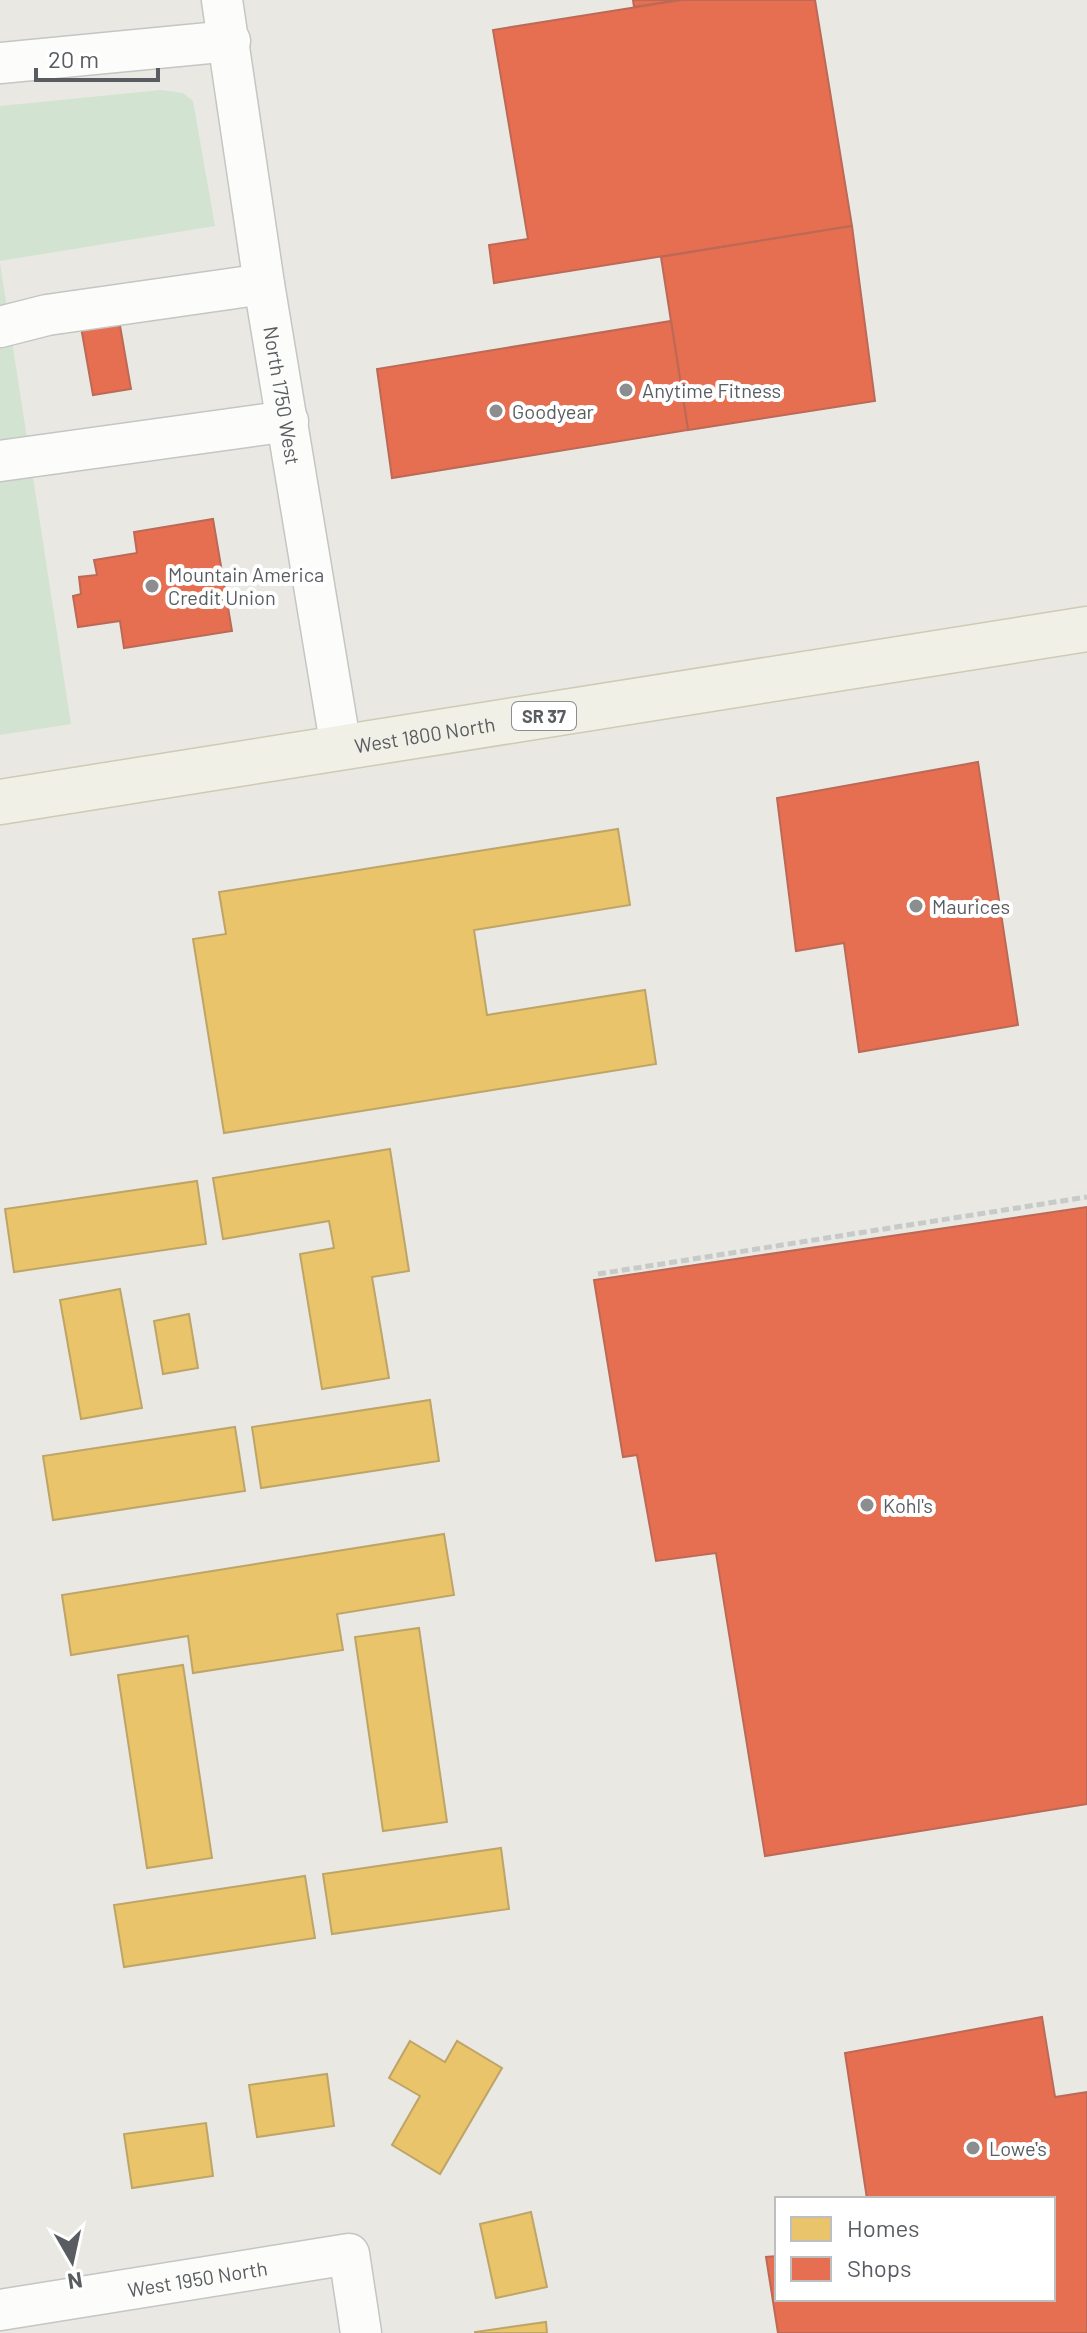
<svg xmlns="http://www.w3.org/2000/svg" width="1087" height="2333" font-family="Barlow,sans-serif">
	<rect width="100%" height="100%" fill="#e9e8e3"/>
	<g fill="#d2e4d1">
		<polygon points="161,90 183,93 193,101 215,226 0,261 0,106"/>
		<polygon points="0,263 71,724 0,735"/>
	</g>
	<g fill="#e9c46a" stroke="#bea567" stroke-width="2">
		<polygon points="618,829 630,905 474,930 487,1015 645,990 656,1064 224,1133 193,939 226,934 219,892"/>
		<polygon points="390,1149 409,1271 372,1277 389,1378 322,1389 300,1254 334,1248 329,1221 223,1239 213,1178"/>
		<polygon points="197,1181 206,1244 14,1272 5,1209"/>
		<polygon points="120,1289 142,1408 81,1419 60,1300"/>
		<polygon points="189,1314 198,1368 163,1374 154,1321"/>
		<polygon points="430,1400 439,1461 261,1488 252,1427"/>
		<polygon points="235,1427 245,1491 53,1520 43,1456"/>
		<polygon points="444,1534 454,1595 337,1614 343,1650 193,1673 188,1636 71,1655 62,1595"/>
		<polygon points="419,1628 447,1822 383,1831 355,1637"/>
		<polygon points="183,1665 212,1858 147,1868 118,1675"/>
		<polygon points="501,1848 509,1909 332,1934 323,1874"/>
		<polygon points="305,1876 315,1938 124,1967 114,1905"/>
		<polygon points="410,2041 445,2062 457,2041 502,2068 440,2174 392,2145 420,2096 389,2078"/>
		<polygon points="327,2074 334,2126 257,2137 249,2085"/>
		<polygon points="206,2123 213,2176 132,2188 124,2134"/>
		<polygon points="531,2212 547,2287 496,2298 480,2224"/>
		<polygon points="546,2322 547,2333 475,2333 475,2332"/>
	</g>
	<g fill="#e76f51" stroke="#bc6956" stroke-width="2">
		<polygon points="633,0 681,0 634,7"/>
		<polygon points="681,0 815,0 852,226 494,283 489,245 528,239 493,30"/>
		<polygon points="852,226 875,401 688,430 661,257"/>
		<polygon points="119,320 131,389 93,395 81,327"/>
		<polygon points="671,321 688,430 392,478 377,369"/>
		<polygon points="213,519 232,631 124,648 120,621 78,627 73,596 81,594 79,577 97,575 94,560 137,553 134,532"/>
		<polygon points="978,762 1018,1025 859,1052 844,943 796,951 777,798"/>
		<polygon points="1087,1207 1087,1804 765,1856 716,1553 656,1561 637,1455 623,1457 594,1280"/>
		<polygon points="1042,2017 1055,2097 1087,2092 1087,2333 778,2333 766,2257 777,2256 777,2299 1053,2299 1053,2199 867,2199 845,2053"/>
	</g>
	<g fill="none" stroke-linecap="round" stroke-linejoin="round">
		<g stroke="#c5c5c5" stroke-width="43">
			<g id="minor">
				<path id="s1" d="M 222,0 L 264,284 L 341,748"/>
				<polyline points="0,63 230,41"/>
				<polyline points="0,327 47,315 264,284"/>
				<polyline points="0,461 288,421"/>
				<path id="s2" d="M 0,2310 L 349,2254 L 361,2333"/>
			</g>
		</g>
		<g stroke="#cecab3" stroke-width="47">
			<g id="major">
				<path id="s3" d="M 0,802 L 1087,629"/>
			</g>
		</g>
		<polyline stroke="#c6cac8" stroke-width="5" stroke-dasharray="8 4" stroke-linecap="butt" points="598,1274 1087,1197"/>
		<use href="#minor" stroke="#fcfcfb" stroke-width="40"/>
		<use href="#major" stroke="#f0f0e6" stroke-width="44"/>
	</g>
	<g fill="#8b8d8e" stroke="#fff" stroke-width="3">
		<circle cx="626" cy="390" r="8"/>
		<circle cx="496" cy="411" r="8"/>
		<circle cx="152" cy="586" r="8"/>
		<circle cx="916" cy="906" r="8"/>
		<circle cx="867" cy="1505" r="8"/>
		<circle cx="973" cy="2148" r="8"/>
	</g>
	<g text-anchor="middle" dominant-baseline="central" stroke-width="8" stroke-linejoin="round" paint-order="stroke">
		<rect fill="#fff" stroke="#8b8d90" stroke-width="2" x="512" y="702" width="64" height="28" rx="6"/>
		<g font-size="18" font-weight="bold" fill="#595c60">
			<text x="544" y="716">SR 37</text>
		</g>
		<g font-size="20" fill="#595c60" stroke="#fff" text-anchor="start">
			<text x="642" y="390">Anytime Fitness</text>
			<text x="512" y="411">Goodyear</text>
			<text x="168" y="574">Mountain America<tspan x="168" dy="23">Credit Union</tspan></text>
			<text x="932" y="906">Maurices</text>
			<text x="883" y="1505">Kohl's</text>
			<text x="989" y="2148">Lowe's</text>
		</g>
		<g font-size="20" fill="#595c60" stroke="#fff">
			<text stroke="none"><textPath href="#s1" startOffset="400">North 1750 West</textPath></text>
			<text stroke="none"><textPath href="#s3" startOffset="430">West 1800 North</textPath></text>
			<text stroke="none"><textPath href="#s2" startOffset="200">West 1950 North</textPath></text>
		</g>
	</g>
	<rect x="775" y="2197" width="280" height="104" fill="#ffffff" stroke="#bdbebf" stroke-width="2"/>
	<rect x="791" y="2217" width="40" height="24" fill="#e9c46a" stroke="#bdbebf" stroke-width="2"/>
	<text x="847" y="2237" font-size="24" fill="#595c60">Homes</text>
	<rect x="791" y="2257" width="40" height="24" fill="#e76f51" stroke="#bdbebf" stroke-width="2"/>
	<text x="847" y="2277" font-size="24" fill="#595c60">Shops</text>
	<g transform="translate(72 2261) rotate(171)" stroke="#ffffff" stroke-width="6" paint-order="stroke">
	<path d="M0-6L14 30L0 20L-14 30Z" fill="#595c60"/>
	<text y="-12" font-size="22" font-weight="bold" text-anchor="middle" fill="#595c60">N</text>
	</g>
	<path d="M36 68v12h122v-12" fill="none" stroke="#595c60" stroke-width="4"/>
	<text x="48" y="68" font-size="24" fill="#595c60" stroke="#ffffff" stroke-width="6" paint-order="stroke">20 m</text>
</svg>
